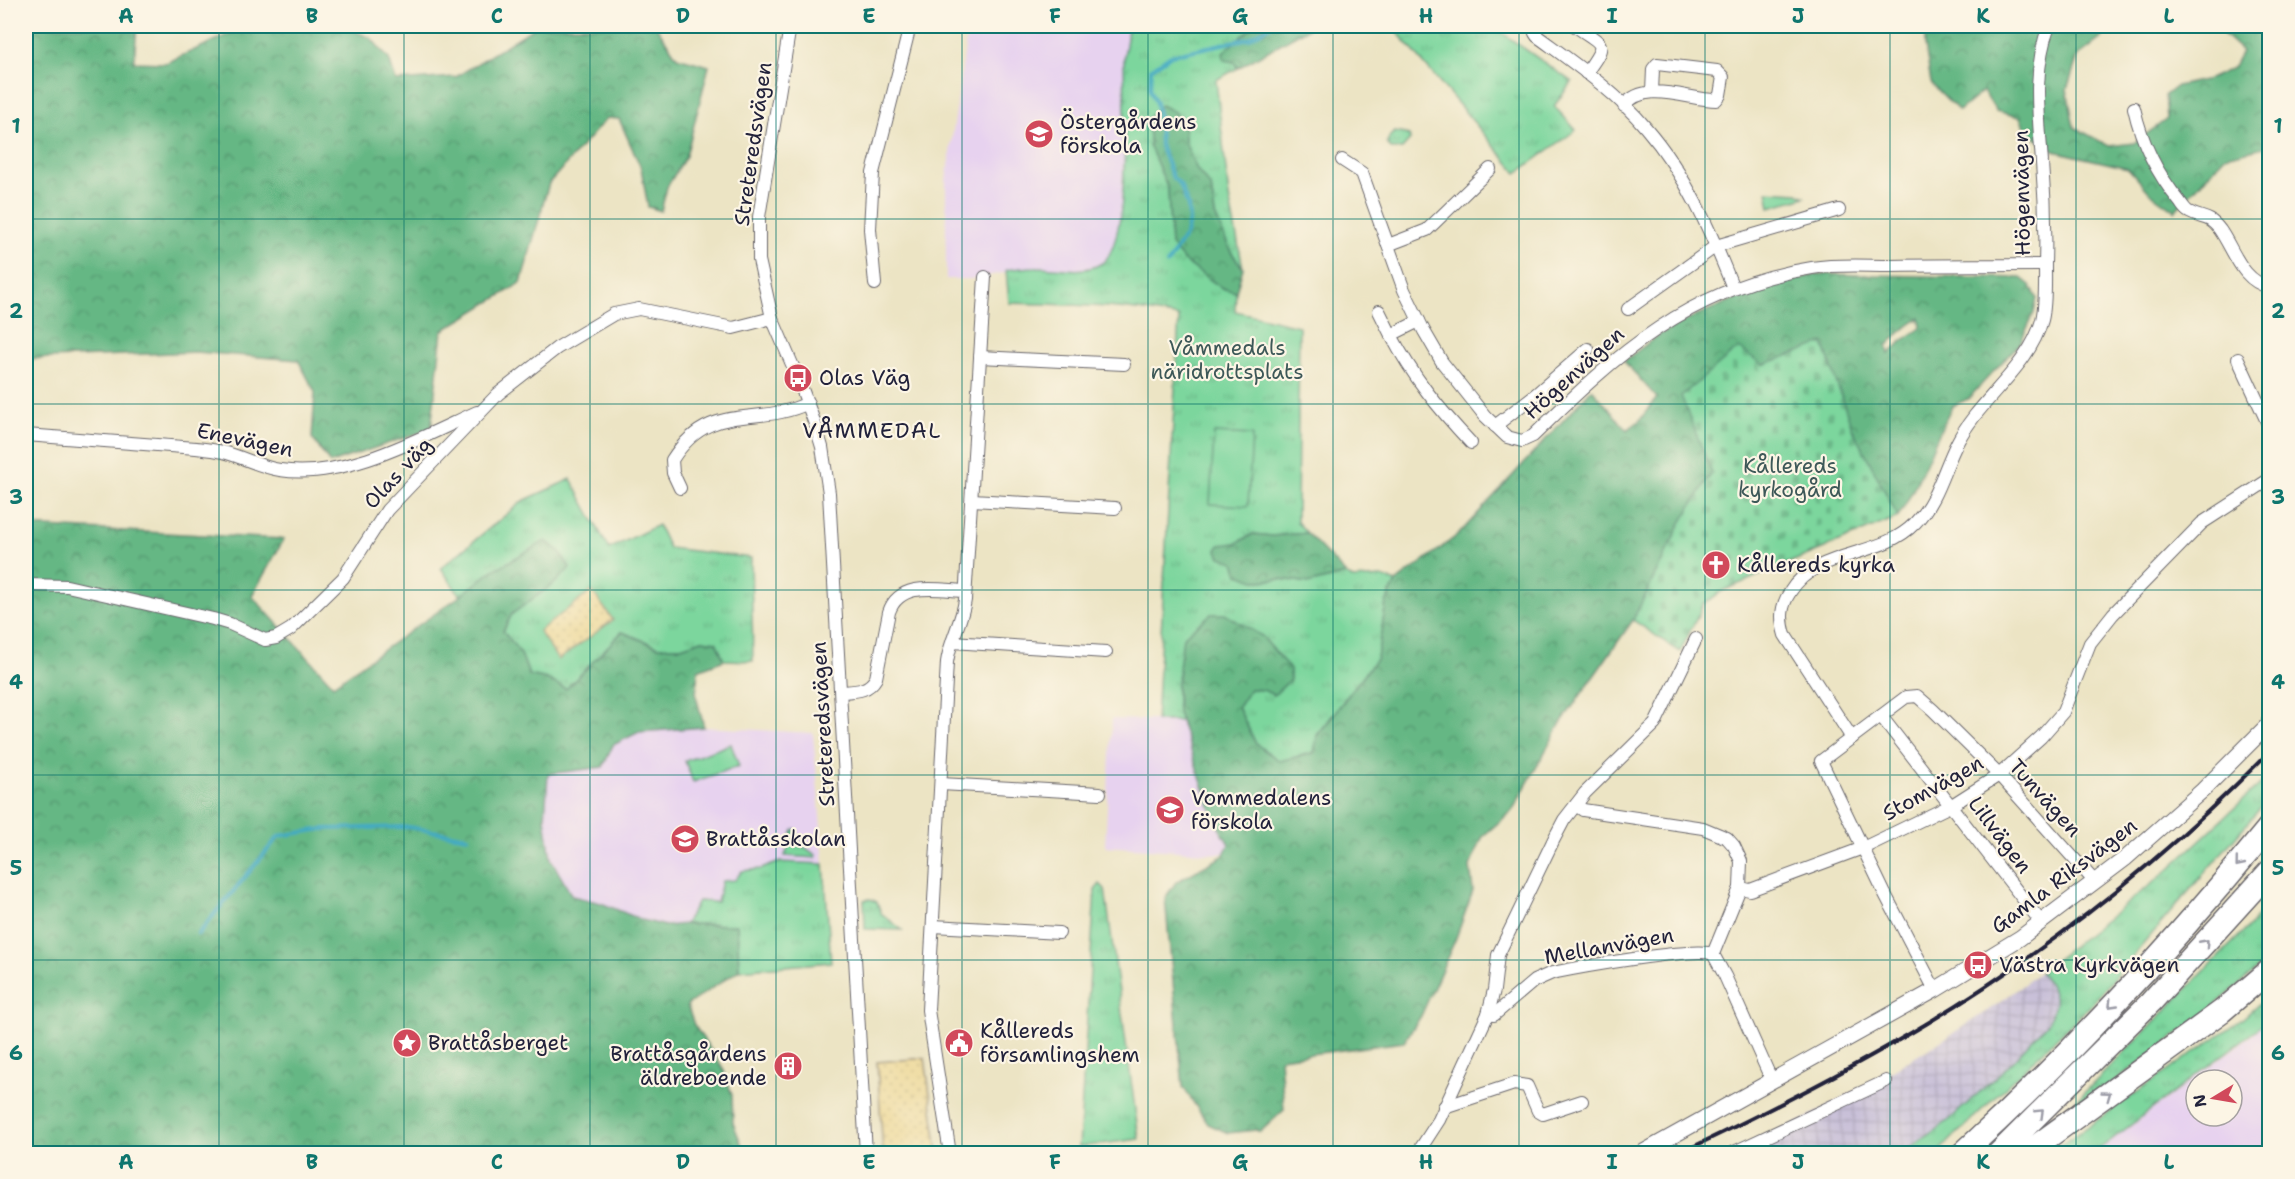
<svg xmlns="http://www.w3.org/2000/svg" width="2295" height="1179" font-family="'Shantell Sans',sans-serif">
	<defs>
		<pattern id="industrial-grid" width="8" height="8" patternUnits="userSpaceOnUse" patternTransform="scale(1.5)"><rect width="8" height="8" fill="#c8bfd8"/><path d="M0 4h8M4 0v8" fill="none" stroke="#aca4ba"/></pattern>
		<pattern id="grass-tufts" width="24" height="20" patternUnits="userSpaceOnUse" patternTransform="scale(1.5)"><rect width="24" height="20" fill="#7cd69d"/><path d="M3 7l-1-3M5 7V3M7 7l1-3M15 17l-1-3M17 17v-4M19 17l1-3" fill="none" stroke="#6bb788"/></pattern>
		<pattern id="forest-crowns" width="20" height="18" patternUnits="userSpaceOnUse" patternTransform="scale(1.5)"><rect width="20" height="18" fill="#65b784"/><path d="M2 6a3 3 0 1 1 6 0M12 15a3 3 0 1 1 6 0" fill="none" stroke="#53946d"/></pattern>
		<pattern id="sand-dots" width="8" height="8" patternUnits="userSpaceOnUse" patternTransform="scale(1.5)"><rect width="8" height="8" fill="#eeda9e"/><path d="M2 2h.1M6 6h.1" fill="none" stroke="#ccbb89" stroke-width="1.8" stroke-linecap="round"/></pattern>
		<pattern id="cemetery-stones" width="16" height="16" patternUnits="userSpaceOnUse" patternTransform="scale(1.5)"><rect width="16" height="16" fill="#7cd69d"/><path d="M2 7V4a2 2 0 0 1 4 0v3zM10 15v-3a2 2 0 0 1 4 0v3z" fill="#6bb788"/></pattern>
	</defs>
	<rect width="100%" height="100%" fill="#fcf5e5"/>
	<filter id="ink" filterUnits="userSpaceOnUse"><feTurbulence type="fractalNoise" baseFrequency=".0167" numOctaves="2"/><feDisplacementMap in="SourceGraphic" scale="12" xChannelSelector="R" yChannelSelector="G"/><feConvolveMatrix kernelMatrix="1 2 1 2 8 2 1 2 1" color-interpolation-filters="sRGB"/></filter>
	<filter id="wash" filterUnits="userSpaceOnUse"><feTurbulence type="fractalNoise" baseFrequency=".008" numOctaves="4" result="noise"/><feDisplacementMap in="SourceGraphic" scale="24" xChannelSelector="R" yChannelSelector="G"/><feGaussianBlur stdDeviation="1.35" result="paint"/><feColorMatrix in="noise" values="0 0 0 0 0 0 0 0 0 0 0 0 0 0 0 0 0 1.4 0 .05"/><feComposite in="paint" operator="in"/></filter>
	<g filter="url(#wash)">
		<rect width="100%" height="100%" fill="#ece4c4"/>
		<g fill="#e7d2ef" fill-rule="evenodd">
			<polygon points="968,26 1127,26 1129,34 1124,53 1124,161 1120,220 1114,249 1105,261 1096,266 1081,270 1035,267 971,279 946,279 946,181"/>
			<polygon points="1112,719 1193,721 1225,784 1230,850 1220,854 1105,846"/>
			<polygon points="704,727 813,733 824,864 780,862 761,869 742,871 718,902 698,901 685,924 666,926 642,920 601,903 572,896 551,859 545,818 548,774 603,767 613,745 639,732"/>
			<path d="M 2269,1020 L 2269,1153 L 2094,1154 L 2249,1037 ZM 2196,1080 L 2232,1080 L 2232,1116 L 2196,1116 Z"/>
		</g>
		<polygon fill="url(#industrial-grid)" points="2040,972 2050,984 2056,1002 2048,1023 2009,1065 1947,1122 1902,1153 1739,1154 1866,1086 1932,1047 1999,1003"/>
		<g fill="url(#grass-tufts)" stroke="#4f7c6c" stroke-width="1.5">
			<path d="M 1127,26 L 1254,26 L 1240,38 L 1234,62 L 1238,68 L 1216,80 L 1229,197 L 1243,268 L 1231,252 L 1215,215 L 1211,187 L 1197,170 L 1185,142 L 1184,121 L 1149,144 L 1168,189 L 1171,245 L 1184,261 L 1222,288 L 1236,292 L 1235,311 L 1299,326 L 1297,522 L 1307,533 L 1272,536 L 1253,534 L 1237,543 L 1220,545 L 1234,562 L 1258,581 L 1280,579 L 1311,583 L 1346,574 L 1353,579 L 1382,577 L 1396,582 L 1386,603 L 1377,658 L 1317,735 L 1315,752 L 1280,761 L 1256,744 L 1238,707 L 1249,689 L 1263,690 L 1290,669 L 1284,663 L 1180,663 C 1177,682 1174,703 1181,721 L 1156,721 L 1179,317 C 1123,305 1066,305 1009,303 L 1006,270 C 1015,269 1025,267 1034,267 C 1056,266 1082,276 1102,263 C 1132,243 1124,95 1124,57 C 1125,46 1129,37 1127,26 Z"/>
			<polygon points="1392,26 1492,26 1572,82 1554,106 1576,130 1517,173"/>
			<polygon points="1395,132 1409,135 1410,140 1402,149 1391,149 1387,143 1390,136"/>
			<polygon points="1767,191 1798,193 1805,197 1770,207"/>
			<polygon points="571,479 609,549 658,525 669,548 751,558 753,661 724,660 716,642 702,640 681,647 659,647 622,632 566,690 547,679 529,675 521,654 503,632 512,614 556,582 492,571 460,596 441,568 523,501"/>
			<polygon points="2269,776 2269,798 2090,1006 1937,1153 1902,1153 1947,1122 2009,1065 2048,1023 2056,1002 2050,984 2040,972 2159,878"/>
			<path d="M 796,829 C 797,843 805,848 816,855 L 816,858 L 785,856 L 793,830 Z"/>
			<polygon points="780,862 824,864 831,962 739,970 737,925 685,924 698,901 717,902 722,881 735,880 742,871 761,869"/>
			<polygon points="1100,884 1105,889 1139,1139 1079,1147 1095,890"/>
			<polygon points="870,899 877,902 881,913 902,930 865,929 864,900"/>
			<polygon points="2269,902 2269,959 2206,1013 2081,1107 2076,1101 2252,923"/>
			<polygon points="2269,995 2269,1020 2094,1153 2050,1153 2241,1020"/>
		</g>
		<g fill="url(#forest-crowns)" stroke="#446c60" stroke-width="1.5" fill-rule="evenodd">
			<polygon points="26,26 137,26 134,62 166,63 247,26 343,26 371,38 389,59 396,81 456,77 537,26 656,26 677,57 709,66 686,156 667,187 661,211 648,207 641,168 619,119 607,118 549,183 521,283 442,331 431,429 330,463 312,438 315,392 298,360 196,352 27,359"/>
			<polygon points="1254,26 1312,26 1238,68 1234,62 1224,60 1223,52"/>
			<polygon points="1925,26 2103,26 2103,37 2078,56 2067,89 2074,127 2109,146 2134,143 2167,119 2165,95 2177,86 2209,79 2233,68 2242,51 2215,26 2269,26 2269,146 2225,156 2175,211 2150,193 2128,168 2054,151 2026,131 2020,117 1996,111 1983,91 1959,111 1931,83 1925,45"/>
			<polygon points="1161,105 1173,111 1184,121 1185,142 1197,170 1211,187 1215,215 1231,252 1243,268 1236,292 1222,288 1184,261 1171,245 1168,189 1149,144 1149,117"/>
			<path d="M 1817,274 L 2021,278 L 2030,285 L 2037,298 L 2034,313 L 2020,343 L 1968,399 L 1952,406 C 1933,443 1920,483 1898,517 L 1852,428 L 1823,343 L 1712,473 L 1681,523 L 1633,620 L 1561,723 L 1512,811 L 1483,836 L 1470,866 L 1473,891 L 1456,938 L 1421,1016 L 1404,1042 L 1280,1058 L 1284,1110 L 1260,1132 L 1256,1130 L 1228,1133 L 1208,1124 L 1183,1087 L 1165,898 L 1176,882 L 1223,856 L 1229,844 L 1215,821 L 1178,713 L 1177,685 L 1183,637 L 1211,614 L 1225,614 L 1262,636 L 1290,669 L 1290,680 L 1274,695 L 1263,690 L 1250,689 L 1238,707 L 1256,744 L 1280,761 L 1314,753 L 1317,736 L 1377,658 L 1386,603 L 1396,582 L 1459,534 L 1592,389 L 1627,430 L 1638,422 L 1657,398 L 1624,361 L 1660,334 L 1695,316 L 1749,293 ZM 1920,318 L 1921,328 L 1902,341 L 1889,354 L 1887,346 L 1901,331 Z"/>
			<polygon points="26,526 284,539 252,596 333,685 460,596 492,571 546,541 560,552 570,568 556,582 512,614 503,631 521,654 529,675 547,679 566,689 622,632 659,647 681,647 702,640 716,642 724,660 698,670 696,696 704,727 639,732 613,745 603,767 548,774 545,818 551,859 572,896 601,903 642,920 666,926 685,924 737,925 739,970 687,1005 694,1025 723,1068 732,1095 733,1123 745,1153 26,1154"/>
			<polygon points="1307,533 1346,574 1311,583 1280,579 1258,581 1238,574 1234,562 1220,557 1217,550 1220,545 1237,543 1253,534 1272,536"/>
		</g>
		<g fill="url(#sand-dots)" stroke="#887e6c" stroke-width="1.5">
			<polygon points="592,591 613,620 558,660 539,631"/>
			<polygon points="925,1058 938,1153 883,1153 877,1062"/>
		</g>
		<polygon fill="url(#cemetery-stones)" stroke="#4f7c6c" stroke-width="1.5" points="1823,343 1852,428 1898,517 1722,591 1703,605 1680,652 1633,620 1681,523 1712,473 1681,396 1739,348 1763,365"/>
		<g fill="#7cd69d" stroke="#4f7c6c" stroke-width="1.5">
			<polygon points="1214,433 1252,435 1248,506 1210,504"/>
			<polygon points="731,744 739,766 693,782 685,761"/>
		</g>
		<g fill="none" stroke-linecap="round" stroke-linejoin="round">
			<g stroke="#42aac2" stroke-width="4">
				<polyline points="1167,264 1186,234 1189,221 1188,206 1180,184 1173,178 1160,145 1159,119 1156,103 1150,90 1151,69 1171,55 1250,38 1270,26"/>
				<polyline points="198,934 279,836 323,829 408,827 468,837"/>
			</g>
		</g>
	</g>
	<g filter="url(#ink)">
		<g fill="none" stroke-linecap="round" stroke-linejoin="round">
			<g stroke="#69666b" stroke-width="14">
				<g id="minor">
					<polyline points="790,26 759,217 759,260 772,318 798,378 815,424 822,447 829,493 866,1154"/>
					<path d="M 1538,26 L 1535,33 L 1537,36 C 1575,64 1616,92 1646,128 C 1686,174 1711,232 1733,288"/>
					<path d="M 1575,26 C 1605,46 1608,42 1586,73"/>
					<path d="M 1624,106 C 1645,79 1688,100 1716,100 L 1720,95 L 1723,77 L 1717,71 L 1657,64 L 1653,69 L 1652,92"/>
					<path d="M 2134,108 C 2142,144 2157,174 2180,202 C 2183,206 2185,210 2189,212 C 2203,220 2208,214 2220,230 C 2234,250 2242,282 2270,287"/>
					<path d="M 1342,160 L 1362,173 L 1404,290 L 1424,331 L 1442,362 L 1485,416 L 1507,437 L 1522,441 L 1533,436 C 1617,353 1691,287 1812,268 C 1837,264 1864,266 1890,266 C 1942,265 1993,265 2045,265 C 2046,231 2045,197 2042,163 C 2039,117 2032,70 2049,26"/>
					<polyline points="1388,245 1427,230 1490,169"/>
					<polyline points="875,284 870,229 873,173 910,26"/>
					<polyline points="1628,309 1716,246 1839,210"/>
					<polyline points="1379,311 1391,335 1419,321"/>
					<path d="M 1391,335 C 1413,377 1439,409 1471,443"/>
					<polyline points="980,357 1124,364"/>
					<polyline points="2238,359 2270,428"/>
					<polyline points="1495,426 1535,395 1588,349"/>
					<path d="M 26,435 L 196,448 C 205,449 215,450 223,452 C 243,457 260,467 280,470 C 345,480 420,438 477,412"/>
					<path d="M 680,488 L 673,473 L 672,460 C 710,399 757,428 808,403"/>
					<polyline points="972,500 1115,508"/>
					<polyline points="26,585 67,586 213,619 230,624 265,640 276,638 291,629 343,578 387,510 498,394 557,348 614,314 639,309 733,328 772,318"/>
					<polyline points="952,642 1106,652"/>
					<path d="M 841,692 C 855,691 868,692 876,678 L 889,612 C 900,580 939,590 965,591"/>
					<polyline points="1881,716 2041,922"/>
					<path d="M 1852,738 L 1785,635 C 1780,618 1781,606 1790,592 C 1817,548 1881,559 1915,523 C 1937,501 1943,470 1957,443 C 1979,399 2029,368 2042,320 C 2046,303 2045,283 2045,265"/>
					<polyline points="941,784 1100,793"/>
					<polyline points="1576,805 1583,810 1703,828 1727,838 1734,846 1741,861 1740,888 1713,954 1725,976 1772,1081"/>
					<polyline points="1740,888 1750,890 1863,848 1952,805 1999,775 2041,737 2063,712 2090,643 2113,614 2202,523 2270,479"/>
					<polyline points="933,926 1059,933"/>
					<polyline points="1935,990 1885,894 1821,761 1906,697 1917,696 1933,710 1999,775 2095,882"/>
					<path d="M 1488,1014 L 1494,1015 L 1534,981 L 1552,973 C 1576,968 1697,946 1713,954"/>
					<polyline points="1444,1107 1514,1084 1527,1086 1538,1111 1543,1114 1582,1101"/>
					<path d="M 950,1154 L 928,1010 L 947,662 C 950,640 962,622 965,600 L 985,277"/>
					<polyline points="1417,1154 1439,1120 1488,1014 1494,990 1498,955 1554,839 1564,820 1585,793 1655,724 1696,639"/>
					<polyline points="1730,1154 1886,1081"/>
				</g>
			</g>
			<g stroke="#69666b" stroke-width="17">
				<polyline id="tertiary" points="1640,1154 1935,990 2020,938 2126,858 2203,790 2270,723"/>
			</g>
			<g stroke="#69666b" stroke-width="25">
				<g id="motorway">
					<path d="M 1962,1154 C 2073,1053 2175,942 2270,826"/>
					<polyline points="1998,1154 2151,1002 2270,871"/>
					<polyline points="2025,1154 2222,1011 2270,970"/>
				</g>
			</g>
			<use href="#minor" stroke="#fff" stroke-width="12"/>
			<use href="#tertiary" stroke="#fff" stroke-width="15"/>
			<use href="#motorway" stroke="#fff" stroke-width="22"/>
			<path stroke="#22223b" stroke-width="4" d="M 1678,1154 C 1763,1114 1846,1072 1926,1024 C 2051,949 2168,855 2270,751"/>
		</g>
		<defs><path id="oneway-chevron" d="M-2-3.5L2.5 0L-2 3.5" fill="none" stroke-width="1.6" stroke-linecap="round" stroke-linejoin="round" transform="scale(1.5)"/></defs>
		<g stroke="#9c9ca7">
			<use href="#oneway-chevron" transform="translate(2239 863) rotate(129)"/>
			<use href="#oneway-chevron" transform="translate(2205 943) rotate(-48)"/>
			<use href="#oneway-chevron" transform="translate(2112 1004) rotate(134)"/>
			<use href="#oneway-chevron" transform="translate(2107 1095) rotate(-36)"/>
			<use href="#oneway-chevron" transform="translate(2040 1113) rotate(-44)"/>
		</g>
	</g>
	<path fill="none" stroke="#0f766e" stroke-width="1.5" stroke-opacity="0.55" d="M 219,26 L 219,1154M 404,26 L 404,1154M 590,26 L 590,1154M 776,26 L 776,1154M 962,26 L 962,1154M 1148,26 L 1148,1154M 1333,26 L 1333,1154M 1519,26 L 1519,1154M 1705,26 L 1705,1154M 1890,26 L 1890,1154M 2076,26 L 2076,1154M 26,219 L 2270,219M 26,404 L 2270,404M 26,590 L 2270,590M 26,775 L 2270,775M 26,960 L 2270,960"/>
	<defs>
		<g id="school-disc" transform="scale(1.5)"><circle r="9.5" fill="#d1495b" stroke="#fcf5e5"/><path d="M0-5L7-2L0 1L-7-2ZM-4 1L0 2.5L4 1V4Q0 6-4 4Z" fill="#fff"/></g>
		<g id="bus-disc" transform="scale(1.5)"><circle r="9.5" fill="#d1495b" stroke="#fcf5e5"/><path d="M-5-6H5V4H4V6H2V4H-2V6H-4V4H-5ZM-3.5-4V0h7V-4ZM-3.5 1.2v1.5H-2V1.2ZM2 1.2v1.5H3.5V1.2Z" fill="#fff"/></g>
		<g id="church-disc" transform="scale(1.5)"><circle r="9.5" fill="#d1495b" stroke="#fcf5e5"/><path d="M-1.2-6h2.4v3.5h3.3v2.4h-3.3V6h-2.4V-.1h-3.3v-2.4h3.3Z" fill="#fff"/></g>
		<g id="sight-disc" transform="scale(1.5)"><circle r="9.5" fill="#d1495b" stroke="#fcf5e5"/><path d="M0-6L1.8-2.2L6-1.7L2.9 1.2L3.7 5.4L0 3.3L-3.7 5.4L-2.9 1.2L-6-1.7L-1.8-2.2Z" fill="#fff"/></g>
		<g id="civic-disc" transform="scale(1.5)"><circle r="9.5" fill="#d1495b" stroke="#fcf5e5"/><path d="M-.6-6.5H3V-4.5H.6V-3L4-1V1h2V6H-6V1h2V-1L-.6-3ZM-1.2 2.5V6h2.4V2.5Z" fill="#fff"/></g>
		<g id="building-disc" transform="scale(1.5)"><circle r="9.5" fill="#d1495b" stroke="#fcf5e5"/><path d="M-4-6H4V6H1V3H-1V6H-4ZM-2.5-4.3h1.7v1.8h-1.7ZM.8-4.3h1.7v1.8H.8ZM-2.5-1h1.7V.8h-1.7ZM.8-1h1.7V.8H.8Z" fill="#fff"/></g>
	</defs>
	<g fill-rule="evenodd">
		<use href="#school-disc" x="1039" y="134"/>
		<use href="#bus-disc" x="798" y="378"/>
		<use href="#church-disc" x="1716" y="565"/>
		<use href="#school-disc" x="1170" y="810"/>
		<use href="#school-disc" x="685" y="839"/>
		<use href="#bus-disc" x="1978" y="965"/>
		<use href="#sight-disc" x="407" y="1043"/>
		<use href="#civic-disc" x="959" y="1043"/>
		<use href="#building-disc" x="788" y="1066"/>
	</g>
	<g text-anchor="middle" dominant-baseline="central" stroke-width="4.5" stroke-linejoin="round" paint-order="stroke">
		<g font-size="21" fill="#22223b" stroke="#fcf5e5" text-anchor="start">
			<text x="1060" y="122">Östergårdens<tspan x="1060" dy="24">förskola</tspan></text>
			<text x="819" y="378">Olas Väg</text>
			<text x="1737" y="565">Kållereds kyrka</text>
			<text x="1191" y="798">Vommedalens<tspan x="1191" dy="24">förskola</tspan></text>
			<text x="706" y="839">Brattåsskolan</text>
			<text x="1999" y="965">Västra Kyrkvägen</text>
			<text x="980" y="1031">Kållereds<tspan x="980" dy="24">församlingshem</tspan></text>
			<text x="428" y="1043">Brattåsberget</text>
			<text x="767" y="1054" text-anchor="end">Brattåsgårdens<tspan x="767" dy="24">äldreboende</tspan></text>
		</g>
		<g font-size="21" fill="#22223b" stroke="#fcf5e5">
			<text transform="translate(753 144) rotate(-82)">Streteredsvägen</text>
			<text transform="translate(2022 193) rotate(-91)">Högenvägen</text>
			<text transform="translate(1574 373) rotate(-42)">Högenvägen</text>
			<text transform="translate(245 440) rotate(12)">Enevägen</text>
			<text transform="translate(398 473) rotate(-47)">Olas väg</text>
			<text transform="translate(823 724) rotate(-93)">Streteredsvägen</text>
			<text transform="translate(1933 788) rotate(-29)">Stomvägen</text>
			<text transform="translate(2045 798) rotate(48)">Tunvägen</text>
			<text transform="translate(2000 835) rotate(53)">Lillvägen</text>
			<text transform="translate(2064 876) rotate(-37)">Gamla Riksvägen</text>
			<text transform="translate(1609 946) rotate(-10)">Mellanvägen</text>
		</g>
		<g font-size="21" fill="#3d5858" stroke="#fcf5e5">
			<text x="1227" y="348">Våmmedals<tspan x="1227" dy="24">näridrottsplats</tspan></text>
			<text x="1790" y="466">Kållereds<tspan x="1790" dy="24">kyrkogård</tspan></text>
		</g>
		<g font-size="22" letter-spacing="1.5" fill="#22223b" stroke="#fcf5e5">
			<text x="872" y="430">VÅMMEDAL</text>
		</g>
	</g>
	<rect width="2295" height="1179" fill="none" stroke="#fcf5e5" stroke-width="66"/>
	<g transform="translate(2214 1098) rotate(259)"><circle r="28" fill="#fcf5e5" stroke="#a5a1a1" stroke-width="1.5"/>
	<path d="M0-4.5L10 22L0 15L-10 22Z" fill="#d1495b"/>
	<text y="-9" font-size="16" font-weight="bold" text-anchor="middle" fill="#22223b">N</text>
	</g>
	<rect x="33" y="33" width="2229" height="1113" fill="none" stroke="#0f766e" stroke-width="2"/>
	<g font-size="20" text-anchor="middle" font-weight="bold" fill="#0f766e">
		<text x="126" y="23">A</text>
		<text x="312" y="23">B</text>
		<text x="497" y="23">C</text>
		<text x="683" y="23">D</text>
		<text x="869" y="23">E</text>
		<text x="1055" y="23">F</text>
		<text x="1240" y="23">G</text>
		<text x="1426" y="23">H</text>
		<text x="1612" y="23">I</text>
		<text x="1798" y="23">J</text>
		<text x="1983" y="23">K</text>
		<text x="2169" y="23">L</text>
		<text x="16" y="133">1</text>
		<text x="2278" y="133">1</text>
		<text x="16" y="318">2</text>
		<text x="2278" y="318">2</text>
		<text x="16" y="504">3</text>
		<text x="2278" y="504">3</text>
		<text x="16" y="689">4</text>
		<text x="2278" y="689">4</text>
		<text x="16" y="875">5</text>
		<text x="2278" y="875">5</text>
		<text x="16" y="1060">6</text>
		<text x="2278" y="1060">6</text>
		<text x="126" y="1169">A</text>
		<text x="312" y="1169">B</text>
		<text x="497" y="1169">C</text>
		<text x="683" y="1169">D</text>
		<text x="869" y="1169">E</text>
		<text x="1055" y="1169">F</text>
		<text x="1240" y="1169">G</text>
		<text x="1426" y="1169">H</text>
		<text x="1612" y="1169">I</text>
		<text x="1798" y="1169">J</text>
		<text x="1983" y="1169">K</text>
		<text x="2169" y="1169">L</text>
	</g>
</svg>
